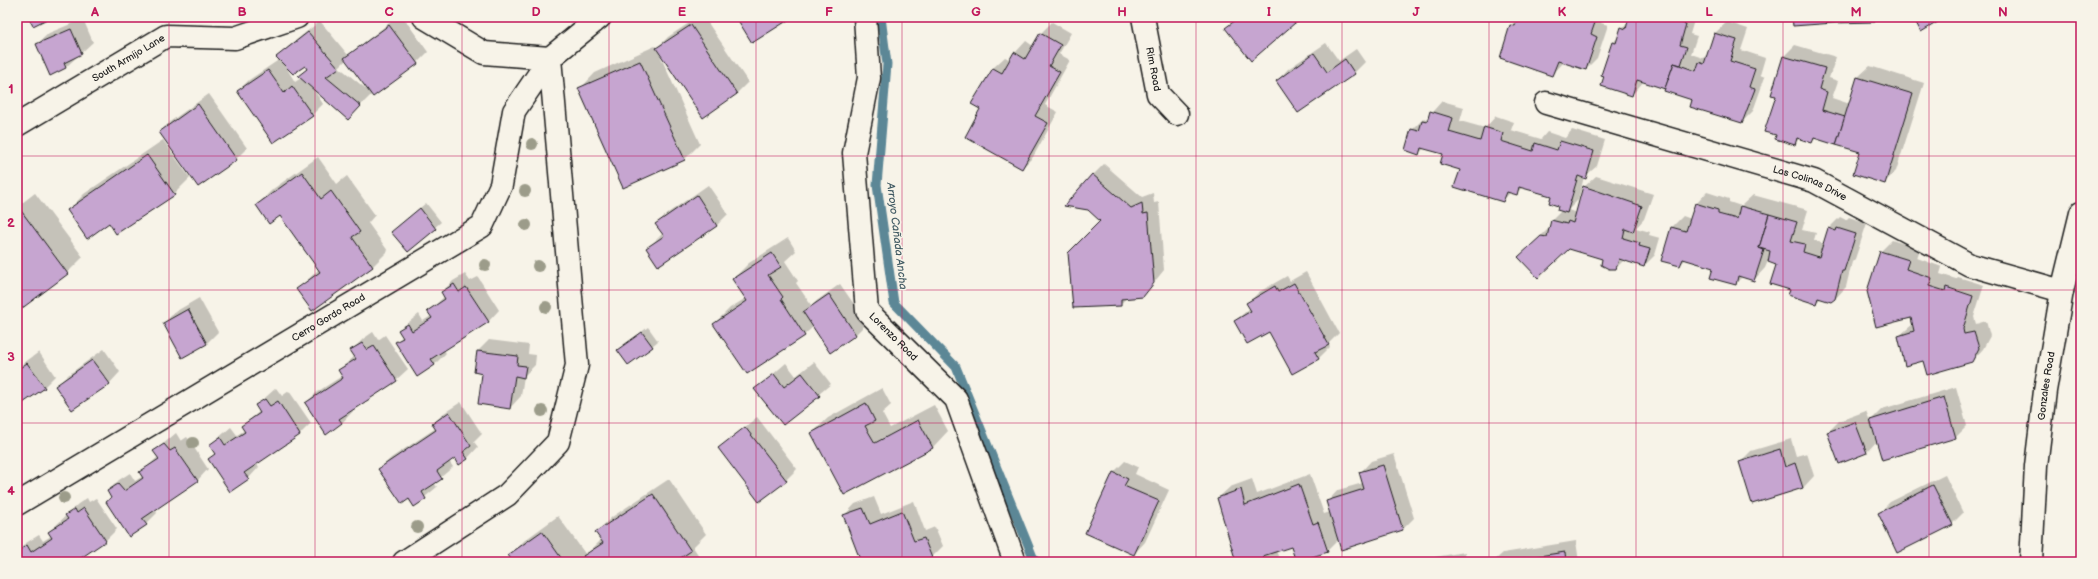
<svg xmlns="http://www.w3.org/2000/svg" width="2098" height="579" font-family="'Balsamiq Sans',sans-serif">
	<rect width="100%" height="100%" fill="#f7f3e8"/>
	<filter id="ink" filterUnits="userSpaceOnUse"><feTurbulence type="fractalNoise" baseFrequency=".025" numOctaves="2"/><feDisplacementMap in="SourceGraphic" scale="8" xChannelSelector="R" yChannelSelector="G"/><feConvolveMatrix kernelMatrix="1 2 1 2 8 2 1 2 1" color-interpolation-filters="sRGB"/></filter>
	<g filter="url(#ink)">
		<g fill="#0003" fill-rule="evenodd">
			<path d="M 397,17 L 403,17 L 428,52 L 417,63 L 372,94 L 359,107 L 314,90 L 323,104 L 312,115 L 273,142 L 238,91 L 249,80 L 280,59 L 278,57 L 289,46 L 320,21 L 348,55 ZM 346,60 L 370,92 L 339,67 ZM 283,62 L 305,64 L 308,68 L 299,76 L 301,78 L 295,82 Z"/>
			<polygon points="698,17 704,17 748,82 737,93 703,116 659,53 700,144 684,160 580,89 595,73 655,46 657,48 668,37"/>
			<polygon points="1520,17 1604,17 1601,23 1608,25 1597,58 1586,69 1564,62 1552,75 1501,58 1511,25"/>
			<polygon points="1623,17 1695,17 1690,34 1697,36 1691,54 1703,58 1709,53 1715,33 1727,22 1748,29 1741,50 1765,58 1760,75 1765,77 1753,111 1742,122 1693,99 1644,81 1632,95 1613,43 1619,36 1622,28 1630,20 1630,17"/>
			<polygon points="83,19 93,42 66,67 37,44 49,33"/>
			<polygon points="1052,22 1071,33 1059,54 1070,60 1045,105 1058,112 1033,157 1022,168 982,109 973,104 993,68 1005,57 1011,60 1015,53 1026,41 1033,46 1041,33"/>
			<polygon points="1326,43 1339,61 1356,49 1365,62 1354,73 1277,81 1288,69"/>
			<polygon points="1795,45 1836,57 1829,78 1838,81 1832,98 1850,104 1858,77 1870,66 1924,83 1896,171 1884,183 1861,152 1816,138 1812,142 1800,138 1795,143 1777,96 1772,94 1784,56"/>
			<polygon points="209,94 247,148 236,159 160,132 171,121"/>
			<polygon points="1442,101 1464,107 1460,121 1485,128 1496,116 1514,122 1511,130 1541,139 1547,132 1565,138 1572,130 1605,140 1597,166 1584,177 1578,200 1568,210 1577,213 1584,187 1596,176 1653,194 1644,219 1636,228 1650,232 1649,235 1660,238 1655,255 1644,266 1624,260 1616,268 1603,259 1569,248 1531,246 1550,227 1552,220 1562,210 1552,196 1523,187 1516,193 1511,192 1503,200 1461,169 1444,154 1425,148 1419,153 1412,130 1424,118 1426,119"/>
			<polygon points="163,140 190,178 174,194 109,222 69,210 84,194"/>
			<polygon points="318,157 337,184 347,176 375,215 368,223 388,251 372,267 298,289 319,269 281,215 257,205 273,189"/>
			<polygon points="1104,164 1142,197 1153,193 1154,203 1159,202 1164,270 1143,296 1127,297 1120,305 1093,175"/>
			<polygon points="708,185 728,214 717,225 659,264 648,248 663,233 656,224 668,213"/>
			<polygon points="1707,192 1729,199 1729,202 1741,206 1753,195 1808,210 1802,230 1816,233 1814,240 1824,244 1828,229 1840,217 1846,220 1849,217 1867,223 1855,259 1852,262 1846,287 1835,299 1821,298 1816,303 1791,289 1777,264 1768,261 1765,268 1754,280 1743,276 1735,284 1714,267 1686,259 1680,265 1672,227 1683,216 1691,219 1696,204"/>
			<polygon points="35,193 83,257 67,273 17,310 17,207"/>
			<polygon points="426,203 441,222 408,250 398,226"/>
			<polygon points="788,238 796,251 785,261 798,281 796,283 811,305 840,284 867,323 856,334 831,351 814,326 804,335 714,324 730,308 746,298 733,279 749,263"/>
			<polygon points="1892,240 1920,249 1917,258 1942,267 1940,274 1956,279 1958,277 1984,285 1974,317 1976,324 1986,321 1990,336 1983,349 1972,361 1924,360 1899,336 1913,324 1881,251"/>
			<polygon points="1306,272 1339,333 1328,344 1330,347 1319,358 1293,373 1269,331 1235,321 1250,308 1248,303 1259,292 1287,276 1290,281"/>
			<polygon points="465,274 470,281 478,277 499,310 488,322 444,350 446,353 435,364 418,376 397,342 403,336 399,330 419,314 423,321 431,316 429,311 445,296 442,292 453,281"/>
			<polygon points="199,298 218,332 207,343 183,357 164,323 175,312"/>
			<polygon points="648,327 658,341 652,346 618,350"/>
			<polygon points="373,332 378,340 385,335 408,369 396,380 352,409 353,411 342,423 326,433 306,403 317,392 342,376 339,370 355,356 352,350 363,339"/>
			<polygon points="489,340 529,345 528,354 536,355 535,365 524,376 521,396 510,408 483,373 478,351"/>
			<polygon points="104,349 120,372 109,384 57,386 68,375"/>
			<polygon points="39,352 55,376 44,387 17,406 17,368"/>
			<polygon points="814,362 831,384 783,424 756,389 786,363 796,376"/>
			<polygon points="1956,387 1967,426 1956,437 1883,459 1877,441 1866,453 1828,432 1839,421 1866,411 1870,421 1882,409"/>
			<polygon points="276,388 282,396 289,391 311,423 300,434 256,463 259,467 248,479 209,459 216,453 210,445 231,427 237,435 245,430 242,426 260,411 257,405"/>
			<polygon points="882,388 891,405 882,413 890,428 934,405 948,431 933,447 845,494 812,433 828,418"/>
			<polygon points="461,402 482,434 474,442 478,447 467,459 455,457 449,461 453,467 434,483 437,487 414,506 379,469 391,458 436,428 433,424 444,413"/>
			<polygon points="757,417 797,469 786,480 720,448"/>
			<polygon points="176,433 181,441 187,437 208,469 197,481 155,509 157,513 146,524 112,497 108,491 119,480 130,473 135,481 143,476 141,472 158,457 155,451"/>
			<polygon points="1791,439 1796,456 1807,453 1814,476 1803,488 1740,462 1751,451"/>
			<polygon points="1394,454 1414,518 1403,529 1342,548 1339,539 1327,551 1291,546 1276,551 1279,558 1275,562 1237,562 1218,498 1230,487 1252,479 1257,494 1310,474 1324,514 1330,512 1327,502 1338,490 1363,483 1360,473 1371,461"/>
			<polygon points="1125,461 1138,467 1135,474 1169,490 1145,542 1134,554 1114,472"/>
			<polygon points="1945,475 1963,513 1952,524 1879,513 1890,502"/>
			<polygon points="669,479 706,534 693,547 703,562 514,562 509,555 525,540 558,516 586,555 601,540 596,532 612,517"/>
			<polygon points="874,497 881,514 914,501 925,531 935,527 943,546 932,557 919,562 895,562 894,559 887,562 862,562 844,516 855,504"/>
			<polygon points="87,498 89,502 96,498 117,529 106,540 73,562 17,562 17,552 26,543 39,535 43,541 51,536 49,532 78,504"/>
			<polygon points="1576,541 1579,562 1490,562 1494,561 1503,553"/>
			<polygon points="1465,552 1466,562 1430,562 1435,557"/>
		</g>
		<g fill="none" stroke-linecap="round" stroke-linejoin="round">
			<polyline stroke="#5c8796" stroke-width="9" points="881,17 887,64 877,185 894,303 956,367 1035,562"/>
		</g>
		<g fill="#c6a5d0" stroke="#1c1c1c">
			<polygon points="28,17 51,17 33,26"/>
			<polygon points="736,17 793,17 752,43"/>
			<polygon points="1240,17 1311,17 1295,23 1251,61 1225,28"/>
			<polygon points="1519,17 1597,17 1591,34 1597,37 1586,70 1558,61 1552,76 1500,58 1510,25 1515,26"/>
			<polygon points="1629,17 1662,17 1686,24 1680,45 1687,47 1681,65 1674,63 1665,89 1637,80 1632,96 1601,86 1604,76 1601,75 1612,42 1616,43 1621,27 1626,29"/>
			<polygon points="1792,17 1834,17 1834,23 1793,26"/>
			<polygon points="1834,17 1875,17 1875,22 1834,23"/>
			<polygon points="1913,17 1946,17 1921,32"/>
			<polygon points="389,25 418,64 373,97 344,58"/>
			<polygon points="691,25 737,94 703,118 656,48"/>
			<polygon points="71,29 82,54 64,63 66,68 50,76 36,44"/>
			<polygon points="308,32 339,68 326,77 361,106 348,120 298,76 307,69 305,66 293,74 276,57"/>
			<polygon points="1040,33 1061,45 1049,66 1060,72 1035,116 1048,123 1022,169 965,137 980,109 971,104 993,68 1002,73 1014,52 1025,59"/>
			<polygon points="1714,33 1737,40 1730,61 1755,69 1749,87 1755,89 1742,123 1690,107 1692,100 1664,91 1674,63 1696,71 1699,62 1704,64"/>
			<polygon points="1314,53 1327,72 1345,59 1355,74 1298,113 1276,81"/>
			<polygon points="1783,56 1825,68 1819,89 1827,92 1822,110 1845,117 1836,145 1814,138 1812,143 1797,138 1795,145 1775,139 1776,135 1764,132 1776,96 1771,95"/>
			<polygon points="640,61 685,160 623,188 578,88"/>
			<polygon points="268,70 284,93 292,86 313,116 273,143 237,91"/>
			<polygon points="1857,77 1913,94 1885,184 1853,174 1860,152 1836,145"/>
			<polygon points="198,104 237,160 198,187 159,132"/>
			<polygon points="1430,111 1453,118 1449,132 1480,141 1484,127 1503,133 1501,141 1533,151 1535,143 1557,150 1560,141 1594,151 1586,179 1578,176 1567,213 1557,210 1558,206 1549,203 1551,196 1519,187 1517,195 1507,192 1503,202 1454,187 1460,170 1440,164 1443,154 1421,148 1419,155 1405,150 1411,129 1419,131 1422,121 1427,122"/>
			<polygon points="147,155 175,195 116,234 109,223 87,239 67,210"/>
			<polygon points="302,172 321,199 331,191 360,232 352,237 373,267 312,311 296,289 320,272 280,216 269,224 256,205"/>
			<polygon points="1092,174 1131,208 1142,203 1143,214 1148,213 1154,283 1143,297 1121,299 1121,306 1073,308 1068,253 1100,221 1088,210 1064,206"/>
			<polygon points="1583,186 1642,206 1633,232 1625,229 1623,238 1640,243 1639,246 1650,249 1644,267 1619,259 1616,269 1609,269 1601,265 1602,259 1569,249 1538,278 1518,257 1541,236 1547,237 1551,220 1567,224 1568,221 1573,223"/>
			<polygon points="697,195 717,226 658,266 646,248 664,236 655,224"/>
			<polygon points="1695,203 1718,210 1718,214 1737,219 1740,206 1769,214 1759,248 1764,250 1754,281 1738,276 1736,285 1710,278 1713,268 1683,259 1680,266 1661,261 1671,227 1686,231"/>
			<polygon points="19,208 68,274 17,312 17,210"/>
			<polygon points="420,208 436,229 408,252 391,232"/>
			<polygon points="1769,214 1797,222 1791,241 1805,244 1803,252 1819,257 1828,228 1836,231 1837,228 1856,234 1844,271 1842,271 1835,299 1831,302 1818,298 1816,304 1788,295 1790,290 1770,284 1776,265 1768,262 1770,251 1759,248"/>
			<polygon points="1880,251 1909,260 1906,269 1932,278 1929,286 1945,291 1946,287 1973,296 1963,329 1964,334 1974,332 1979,348 1972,362 1927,375 1923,361 1905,366 1898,336 1914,331 1911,318 1876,327 1867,291"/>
			<polygon points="772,253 781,267 768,275 783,297 781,299 805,336 747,374 713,324 747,301 732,279"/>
			<polygon points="1294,283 1329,345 1315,352 1319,359 1292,374 1269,332 1247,344 1234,321 1251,311 1246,303 1275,286 1278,292"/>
			<polygon points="454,284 459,292 466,287 489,322 431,359 435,365 417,377 395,342 403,338 398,330 408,324 412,331 432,318 427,311 445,299 441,292"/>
			<polygon points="829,294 856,335 830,353 803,312"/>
			<polygon points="188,309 207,344 182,358 163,323"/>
			<polygon points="642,332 653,347 628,365 617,350"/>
			<polygon points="362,343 367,350 374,346 397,381 339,419 342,423 326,435 305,403 343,378 338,370 356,359 350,350"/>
			<polygon points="477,351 518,356 517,365 526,366 524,378 515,376 510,409 478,404 482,374 474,372"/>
			<polygon points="92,360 110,384 72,410 55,386"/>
			<polygon points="27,363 45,388 17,407 17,370"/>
			<polygon points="802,373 820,396 783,425 754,389 774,374 784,387"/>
			<polygon points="1944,397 1956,438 1882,460 1870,420"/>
			<polygon points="265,399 270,406 278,401 300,435 244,473 249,479 230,492 208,459 215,454 209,445 220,437 225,445 245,432 241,426 260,413 255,405"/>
			<polygon points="866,403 875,421 865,426 875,443 918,420 933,448 844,495 811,433"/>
			<polygon points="449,412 471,446 463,452 468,459 459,465 455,458 437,471 442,479 422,492 426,499 414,507 409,499 402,504 378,469 436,430 432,424"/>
			<polygon points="1855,422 1867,453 1839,464 1827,432"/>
			<polygon points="745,427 787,481 759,502 718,448"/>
			<polygon points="164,444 170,451 175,448 198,481 142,519 147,525 129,537 106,502 111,498 107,491 118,484 124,491 143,478 139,472 159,459 153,451"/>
			<polygon points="1780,449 1785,467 1795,463 1803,488 1752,504 1739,462"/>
			<polygon points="1383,465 1403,530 1341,550 1326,501 1364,489 1359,472"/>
			<polygon points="1113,472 1128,479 1124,486 1159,501 1134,555 1085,533"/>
			<polygon points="1299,484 1313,524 1318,522 1328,552 1296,562 1291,547 1263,556 1265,562 1236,562 1217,498 1241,489 1245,505"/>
			<polygon points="1933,485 1953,525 1897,553 1878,513"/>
			<polygon points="653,494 691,551 676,561 677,562 587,562 583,556 603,543 595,532"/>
			<polygon points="84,508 106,541 75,562 17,562 17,552 27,545 31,552 52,538 48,532 68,519 65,515 75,509 77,513"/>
			<polygon points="863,508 870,524 902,511 914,541 924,538 932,558 922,562 894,562 894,560 861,562 843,515"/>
			<polygon points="542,531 564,562 513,562 508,555"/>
			<polygon points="1565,552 1566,562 1501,562"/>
		</g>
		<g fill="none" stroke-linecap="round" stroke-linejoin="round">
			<g stroke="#1c1c1c" stroke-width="25">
				<g id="minor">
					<polyline points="424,17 484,53 550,58"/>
					<path id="s1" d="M 865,17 L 869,78 L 854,153 L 867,311 L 956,399 L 1015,562"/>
					<path id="s2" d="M 1143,17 L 1158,94 L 1177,114"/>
					<path id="s3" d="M 1546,103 L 1814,181 L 1970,265 L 2062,291"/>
					<path id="s4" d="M 17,125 L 166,36 L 235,38 L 297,17"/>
					<path id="s5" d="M 17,504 L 482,226 L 501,185 L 514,111 L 550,58"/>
					<polyline points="404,562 507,495 558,442 577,365 550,58 600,17"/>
				</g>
			</g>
			<g stroke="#1c1c1c" stroke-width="25">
				<g id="tertiary">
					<path id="s6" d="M 2031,562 L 2036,466 L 2045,391 L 2062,291 L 2081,213"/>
				</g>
			</g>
			<use href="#minor" stroke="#f7f3e8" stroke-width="22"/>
			<use href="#tertiary" stroke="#f7f3e8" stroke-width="22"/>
		</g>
		<g fill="#9c9c8a">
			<circle cx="532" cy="144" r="6"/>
			<circle cx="525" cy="191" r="6"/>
			<circle cx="526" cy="225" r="6"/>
			<circle cx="485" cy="265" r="6"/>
			<circle cx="538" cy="266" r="6"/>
			<circle cx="546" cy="307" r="6"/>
			<circle cx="542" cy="411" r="6"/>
			<circle cx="193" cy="443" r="6"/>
			<circle cx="64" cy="498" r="6"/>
			<circle cx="417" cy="527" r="6"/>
		</g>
	</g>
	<path fill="none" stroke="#c2185b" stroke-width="1" stroke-opacity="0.55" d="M 169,17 L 169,562M 315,17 L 315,562M 462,17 L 462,562M 609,17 L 609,562M 756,17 L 756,562M 902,17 L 902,562M 1049,17 L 1049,562M 1196,17 L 1196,562M 1342,17 L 1342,562M 1489,17 L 1489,562M 1636,17 L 1636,562M 1783,17 L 1783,562M 1929,17 L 1929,562M 17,156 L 2081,156M 17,290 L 2081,290M 17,423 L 2081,423"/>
	<g text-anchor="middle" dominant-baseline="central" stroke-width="3" stroke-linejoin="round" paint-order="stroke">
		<g font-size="10" fill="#1c1c1c" stroke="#f7f3e8">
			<text stroke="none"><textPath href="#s4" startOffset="130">South Armijo Lane</textPath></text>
			<text stroke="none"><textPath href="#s2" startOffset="53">Rim Road</textPath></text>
			<text stroke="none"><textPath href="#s3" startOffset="276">Las Colinas Drive</textPath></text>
			<text stroke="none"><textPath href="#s5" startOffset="363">Cerro Gordo Road</textPath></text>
			<text stroke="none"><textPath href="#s1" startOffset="333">Lorenzo Road</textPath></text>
			<text stroke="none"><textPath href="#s6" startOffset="177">Gonzales Road</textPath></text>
		</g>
		<g font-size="11" font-style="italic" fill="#415a63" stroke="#f7f3e8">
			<text transform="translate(897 236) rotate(83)">Arroyo Cañada Ancha</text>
		</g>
	</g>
	<rect width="2098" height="579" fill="none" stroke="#f7f3e8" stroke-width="44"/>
	<rect x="22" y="22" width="2054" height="535" fill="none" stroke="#c2185b" stroke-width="1.5"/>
	<g font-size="13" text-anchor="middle" font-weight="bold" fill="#c2185b">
		<text x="95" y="16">A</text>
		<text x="242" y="16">B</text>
		<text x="389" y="16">C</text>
		<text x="536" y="16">D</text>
		<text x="682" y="16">E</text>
		<text x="829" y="16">F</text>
		<text x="976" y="16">G</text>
		<text x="1122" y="16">H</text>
		<text x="1269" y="16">I</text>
		<text x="1416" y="16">J</text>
		<text x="1562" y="16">K</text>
		<text x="1709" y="16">L</text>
		<text x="1856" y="16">M</text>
		<text x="2003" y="16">N</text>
		<text x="11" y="93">1</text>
		<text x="11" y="227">2</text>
		<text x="11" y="361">3</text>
		<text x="11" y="495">4</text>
	</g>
</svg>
